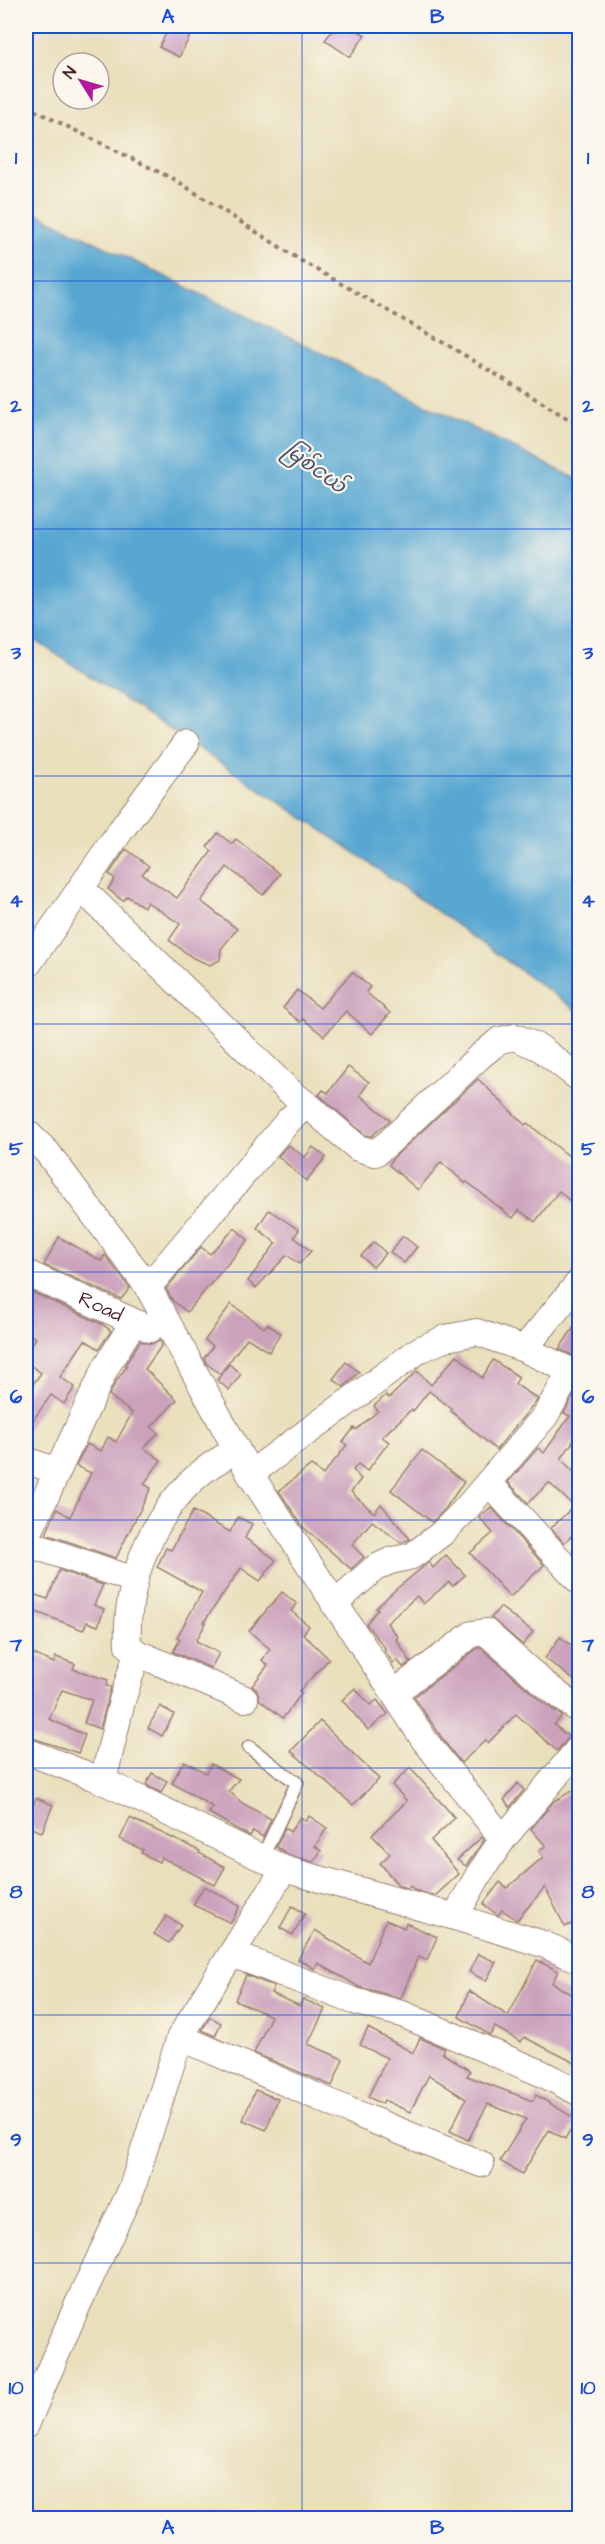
<svg xmlns="http://www.w3.org/2000/svg" width="605" height="2544" font-family="'Architects Daughter','Noto Sans Myanmar',sans-serif">
	<rect width="100%" height="100%" fill="#fbf7ec"/>
	<filter id="ink" filterUnits="userSpaceOnUse"><feTurbulence type="fractalNoise" baseFrequency=".0167" numOctaves="2"/><feDisplacementMap in="SourceGraphic" scale="12" xChannelSelector="R" yChannelSelector="G"/><feConvolveMatrix kernelMatrix="1 2 1 2 8 2 1 2 1" color-interpolation-filters="sRGB"/></filter>
	<filter id="wash" filterUnits="userSpaceOnUse"><feTurbulence type="fractalNoise" baseFrequency=".008" numOctaves="4" result="noise"/><feDisplacementMap in="SourceGraphic" scale="24" xChannelSelector="R" yChannelSelector="G"/><feGaussianBlur stdDeviation="1.35" result="paint"/><feColorMatrix in="noise" values="0 0 0 0 0 0 0 0 0 0 0 0 0 0 0 0 0 1.4 0 .05"/><feComposite in="paint" operator="in"/></filter>
	<g filter="url(#wash)">
		<rect width="100%" height="100%" fill="#e9dfbb"/>
		<polygon fill="#59a7d2" stroke="#52637e" stroke-width="1.5" points="26,208 579,480 579,1012 341,843 26,634"/>
		<g id="blocks">
			<g fill="#cba1bc">
				<polygon points="170,26 175,26 191,34 179,57 159,47"/>
				<polygon points="336,26 351,26 365,35 350,57 325,40"/>
				<polygon points="218,833 232,844 236,839 280,874 263,895 227,867 201,901 237,929 221,949 220,960 210,965 193,958 169,940 180,924 147,902 144,907 127,896 123,901 108,889 115,879 109,874 126,849 149,866 142,874 177,898 212,851 207,847"/>
				<polygon points="352,972 370,987 366,992 390,1013 372,1034 346,1011 324,1036 303,1019 300,1022 283,1008 297,990 320,1008"/>
				<polygon points="348,1067 369,1082 360,1095 390,1120 372,1136 365,1135 319,1095 323,1090 328,1093"/>
				<polygon points="478,1079 525,1125 527,1123 579,1164 579,1209 559,1191 535,1222 519,1210 513,1218 467,1182 465,1183 441,1162 418,1190 389,1165 393,1158"/>
				<polygon points="288,1145 305,1157 313,1147 326,1157 306,1181 278,1156"/>
				<polygon points="269,1210 299,1230 294,1237 311,1251 299,1264 287,1255 256,1288 248,1281 276,1243 257,1228"/>
				<polygon points="235,1228 248,1240 187,1312 173,1301 166,1289 201,1247 210,1254"/>
				<polygon points="403,1236 417,1247 404,1263 390,1252"/>
				<polygon points="59,1237 101,1261 105,1255 130,1288 121,1299 44,1265"/>
				<polygon points="374,1242 386,1253 373,1267 361,1256"/>
				<polygon points="27,1290 102,1324 111,1331 99,1349 85,1340 60,1377 75,1387 64,1404 51,1395 26,1430 26,1394 41,1373 26,1362 26,1354 36,1338 26,1333 26,1318 30,1308 26,1306"/>
				<polygon points="231,1304 264,1328 267,1324 281,1333 269,1352 247,1338 220,1374 207,1364 204,1358 213,1346 205,1340"/>
				<polygon points="579,1320 579,1348 574,1356 559,1349"/>
				<polygon points="160,1340 162,1345 145,1369 177,1400 151,1427 158,1433 144,1448 161,1460 144,1484 151,1488 116,1558 46,1534 57,1509 70,1517 91,1473 76,1466 87,1444 101,1451 108,1437 116,1442 132,1413 109,1395 117,1380 127,1366 125,1365 140,1341 151,1344"/>
				<polygon points="457,1355 482,1378 493,1360 519,1377 515,1384 538,1399 496,1450 451,1411 452,1409 429,1391 413,1411 411,1410 382,1437 389,1442 367,1471 358,1464 353,1470 361,1479 351,1492 374,1513 381,1504 410,1539 401,1543 372,1521 352,1545 364,1557 351,1569 303,1527 279,1491 311,1465 323,1475 347,1445 343,1442 354,1428 356,1430 378,1411 374,1406 386,1395 389,1398 417,1371 431,1385"/>
				<polygon points="346,1362 359,1372 344,1387 333,1379"/>
				<polygon points="229,1364 241,1374 229,1390 217,1380"/>
				<polygon points="579,1386 579,1433 561,1459 579,1477 579,1545 571,1536 564,1543 551,1528 574,1506 549,1483 528,1503 508,1482 538,1448 544,1453 570,1416 564,1413"/>
				<polygon points="422,1450 464,1482 445,1509 432,1522 391,1490"/>
				<polygon points="491,1507 544,1565 510,1597 470,1553 493,1533 479,1517"/>
				<polygon points="193,1511 230,1532 238,1517 252,1524 245,1538 276,1560 260,1581 241,1568 204,1622 206,1623 196,1641 219,1653 211,1668 173,1652 180,1639 177,1637 202,1592 157,1567 166,1548 171,1550"/>
				<polygon points="446,1555 465,1575 453,1586 449,1582 423,1604 417,1596 387,1623 398,1637 396,1639 411,1662 403,1667 397,1660 393,1663 384,1650 385,1648 366,1624 378,1609 376,1608 394,1591 429,1562 433,1568"/>
				<polygon points="59,1570 103,1585 94,1605 104,1609 98,1626 87,1622 83,1630 26,1608 26,1592 48,1599"/>
				<polygon points="282,1592 297,1604 291,1611 309,1626 303,1634 329,1659 299,1691 302,1693 283,1718 260,1700 257,1690 252,1686 268,1665 262,1660 270,1649 249,1631"/>
				<polygon points="500,1607 533,1632 523,1645 491,1618"/>
				<polygon points="560,1637 579,1651 579,1684 545,1658"/>
				<polygon points="478,1648 481,1648 542,1702 562,1716 554,1725 569,1737 557,1751 516,1714 488,1743 486,1740 461,1763 446,1744 414,1697"/>
				<polygon points="26,1651 54,1663 56,1657 75,1664 73,1669 108,1680 106,1686 111,1687 100,1729 84,1723 92,1700 62,1690 49,1719 85,1735 78,1753 26,1736"/>
				<polygon points="355,1688 370,1705 377,1700 388,1714 368,1730 342,1700"/>
				<polygon points="160,1706 174,1714 162,1736 148,1728"/>
				<polygon points="320,1721 379,1779 353,1805 291,1751"/>
				<polygon points="184,1761 206,1773 211,1764 239,1779 229,1791 242,1803 271,1819 263,1837 253,1831 250,1836 235,1828 209,1813 213,1807 172,1783"/>
				<polygon points="410,1768 455,1818 431,1840 459,1874 435,1896 414,1890 410,1886 408,1888 399,1886 380,1863 390,1854 372,1835 407,1801 392,1785"/>
				<polygon points="152,1773 167,1781 161,1793 146,1785"/>
				<polygon points="518,1783 524,1790 510,1807 504,1800"/>
				<polygon points="579,1787 579,1920 565,1927 545,1887 517,1920 502,1910 498,1915 495,1913 483,1904 500,1882 507,1888 543,1857 539,1850 546,1846 531,1829 554,1801"/>
				<polygon points="36,1798 53,1805 42,1832 26,1826"/>
				<polygon points="309,1816 327,1828 315,1846 321,1851 313,1862 289,1855 276,1847 285,1828 290,1832 300,1817 306,1821"/>
				<polygon points="130,1818 200,1851 199,1853 225,1867 215,1885 161,1857 159,1862 141,1853 143,1850 120,1839"/>
				<polygon points="482,1837 484,1840 466,1866 457,1860"/>
				<polygon points="204,1886 240,1906 231,1923 193,1905"/>
				<polygon points="292,1906 305,1913 293,1935 280,1928"/>
				<polygon points="166,1916 181,1925 169,1943 154,1934"/>
				<polygon points="386,1920 404,1928 406,1923 437,1937 427,1960 418,1957 401,1998 359,1987 318,1963 315,1969 298,1959 315,1930 368,1963"/>
				<polygon points="478,1954 496,1962 486,1981 469,1972"/>
				<polygon points="537,1960 558,1971 552,1983 579,1999 579,2065 524,2037 521,2042 495,2027 490,2035 459,2017 469,1991 508,2016"/>
				<polygon points="246,1975 274,1986 271,1993 300,2006 303,1999 325,2009 308,2044 343,2059 332,2086 254,2053 271,2016 235,2000"/>
				<polygon points="210,2017 221,2023 215,2036 202,2030"/>
				<polygon points="368,2028 413,2053 420,2038 444,2048 442,2053 470,2071 467,2076 533,2101 536,2095 576,2119 565,2139 549,2130 522,2174 500,2161 526,2119 488,2104 468,2140 450,2131 466,2099 429,2075 410,2112 384,2100 382,2104 368,2097 387,2058 360,2045"/>
				<polygon points="255,2090 278,2099 266,2130 243,2120"/>
			</g>
		</g>
	</g>
	<g filter="url(#ink)">
		<use href="#blocks" fill-opacity="0" stroke="#9a7f73" stroke-width="1.5"/>
		<g fill="none" stroke-linecap="round" stroke-linejoin="round">
			<g stroke="#9a7f73" stroke-width="15">
				<polyline id="service" points="249,1747 297,1783 262,1858"/>
			</g>
			<g stroke="#9a7f73" stroke-width="28">
				<g id="minor">
					<polyline points="81,888 287,1089 311,1108"/>
					<polyline points="26,967 121,830 186,743"/>
					<polyline points="26,1132 47,1152 148,1287 250,1474 425,1741 503,1839 479,1874 455,1917 284,1869 180,2037 132,2188 74,2313 26,2425"/>
					<path id="s1" d="M 26,1273 L 150,1329"/>
					<polyline points="148,1287 290,1119 303,1108 311,1108 358,1148 375,1153 387,1144 479,1057 500,1040 515,1037 540,1048 580,1079"/>
					<polyline points="524,1349 580,1281"/>
					<path d="M 236,1451 C 165,1483 124,1569 128,1645 L 137,1653 L 245,1699"/>
					<polyline points="26,1460 56,1471"/>
					<polyline points="250,1474 419,1350 446,1338 477,1332 524,1349 571,1371 545,1416 464,1511 441,1534 412,1556 390,1561 375,1568 334,1604"/>
					<polyline points="489,1483 580,1582"/>
					<polyline points="26,1539 106,1367 133,1323"/>
					<polyline points="26,1543 134,1580"/>
					<polyline points="394,1693 472,1634 486,1632 542,1682 580,1711"/>
					<polyline points="26,1751 103,1781 284,1869"/>
					<polyline points="103,1781 122,1701 137,1653"/>
					<polyline points="503,1839 580,1747"/>
					<polyline points="455,1917 543,1944 580,1960"/>
					<polyline points="232,1954 354,2001 402,2014 541,2073 580,2093"/>
					<polyline points="180,2037 350,2111 481,2164"/>
				</g>
			</g>
			<polyline stroke="#9a7f73" stroke-width="4" stroke-dasharray="4.5 4.5" stroke-linecap="butt" points="26,106 177,181 300,260 461,353 580,426"/>
			<use href="#service" stroke="#fff" stroke-width="12"/>
			<use href="#minor" stroke="#fff" stroke-width="26"/>
		</g>
	</g>
	<path fill="none" stroke="#1d4ed8" stroke-width="1.5" stroke-opacity="0.55" d="M 302,26 L 302,2518M 26,281 L 580,281M 26,529 L 580,529M 26,776 L 580,776M 26,1024 L 580,1024M 26,1272 L 580,1272M 26,1520 L 580,1520M 26,1768 L 580,1768M 26,2015 L 580,2015M 26,2263 L 580,2263"/>
	<g text-anchor="middle" dominant-baseline="central" stroke-width="4.5" stroke-linejoin="round" paint-order="stroke">
		<g font-size="20" fill="#4a1f2b" stroke="#fbf7ec">
			<text stroke="none"><textPath href="#s1" startOffset="82">Road</textPath></text>
		</g>
		<g font-size="21" font-style="italic" fill="#50556e" stroke="#fbf7ec">
			<text transform="translate(315 468) rotate(36)">မြစ်ငယ်</text>
		</g>
	</g>
	<rect width="605" height="2544" fill="none" stroke="#fbf7ec" stroke-width="66"/>
	<g transform="translate(81 81) rotate(307)"><circle r="28" fill="#fbf7ec" stroke="#b4a19f" stroke-width="1.5"/>
	<path d="M0-4.5L10 22L0 15L-10 22Z" fill="#b5179e"/>
	<text y="-9" font-size="16" font-weight="bold" text-anchor="middle" fill="#4a1f2b">N</text>
	</g>
	<rect x="33" y="33" width="539" height="2478" fill="none" stroke="#1d4ed8" stroke-width="2"/>
	<g font-size="20" text-anchor="middle" font-weight="bold" fill="#1d4ed8">
		<text x="168" y="23">A</text>
		<text x="437" y="23">B</text>
		<text x="16" y="164">1</text>
		<text x="588" y="164">1</text>
		<text x="16" y="412">2</text>
		<text x="588" y="412">2</text>
		<text x="16" y="659">3</text>
		<text x="588" y="659">3</text>
		<text x="16" y="907">4</text>
		<text x="588" y="907">4</text>
		<text x="16" y="1155">5</text>
		<text x="588" y="1155">5</text>
		<text x="16" y="1403">6</text>
		<text x="588" y="1403">6</text>
		<text x="16" y="1651">7</text>
		<text x="588" y="1651">7</text>
		<text x="16" y="1898">8</text>
		<text x="588" y="1898">8</text>
		<text x="16" y="2146">9</text>
		<text x="588" y="2146">9</text>
		<text x="16" y="2394">10</text>
		<text x="588" y="2394">10</text>
		<text x="168" y="2534">A</text>
		<text x="437" y="2534">B</text>
	</g>
</svg>
